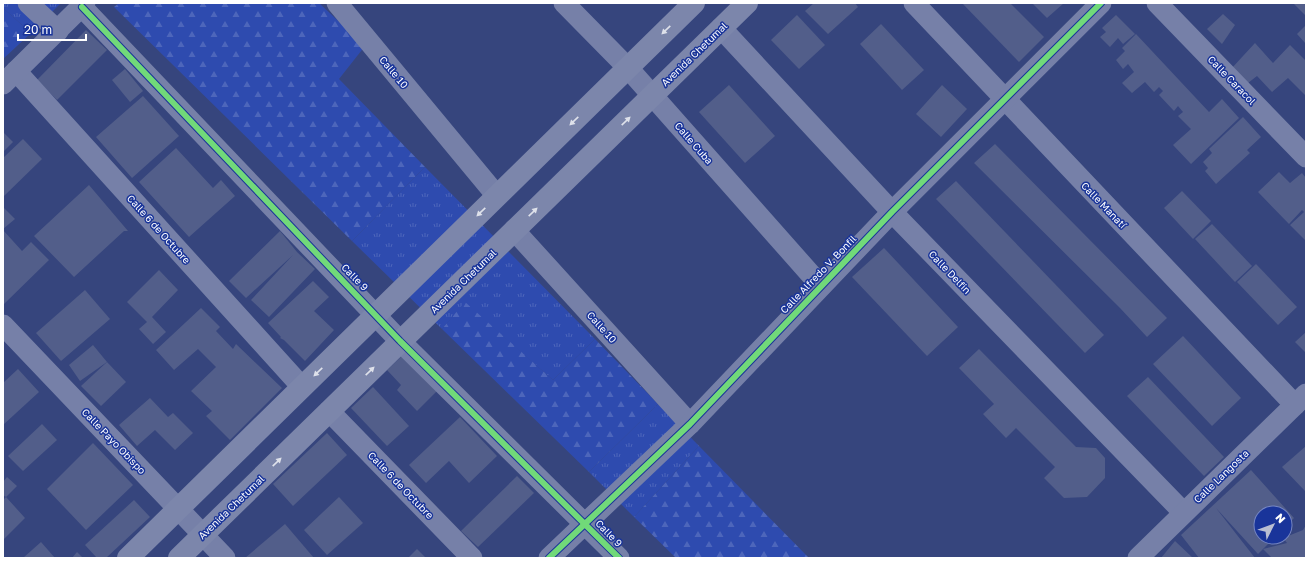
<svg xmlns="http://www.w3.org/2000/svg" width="1309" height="561" font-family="'Golos Text',sans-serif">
	<defs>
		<pattern id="grass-tufts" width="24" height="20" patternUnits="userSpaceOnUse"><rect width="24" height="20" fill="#2e4baf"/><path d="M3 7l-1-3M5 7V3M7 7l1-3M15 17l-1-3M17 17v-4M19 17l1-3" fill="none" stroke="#4d66bb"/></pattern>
		<pattern id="forest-firs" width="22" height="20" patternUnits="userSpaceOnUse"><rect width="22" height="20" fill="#2e4baf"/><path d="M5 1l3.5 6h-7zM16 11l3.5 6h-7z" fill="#4d66bb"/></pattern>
	</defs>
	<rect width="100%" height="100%" fill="#36457d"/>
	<g fill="url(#grass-tufts)">
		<polygon points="3,3 61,3 31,33 3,8"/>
		<polygon points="425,167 595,339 553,380 465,303 442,329 352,241"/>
		<polygon points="658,404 699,446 634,517 589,472"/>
	</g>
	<g fill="url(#forest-firs)">
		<polygon points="119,3 319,3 365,46 339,79 425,167 352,241 114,7"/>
		<polygon points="3,8 31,33 3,59"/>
		<polygon points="465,302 553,380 595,339 658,404 589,472 442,329"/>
		<polygon points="699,446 809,558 676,558 634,517"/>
	</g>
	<g fill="#525e8a">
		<polygon points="814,3 855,3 858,7 828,34 805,11"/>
		<polygon points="962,3 1010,3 1044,37 1019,62"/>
		<polygon points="1032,3 1064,3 1047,18"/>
		<polygon points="1293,3 1306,3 1306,16"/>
		<polygon points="1223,14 1235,25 1222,44 1207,29"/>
		<polygon points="797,15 825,45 799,69 771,40"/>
		<polygon points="1116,15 1135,34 1123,44 1118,38 1110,47 1100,37 1106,32 1102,28"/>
		<polygon points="881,24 924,70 902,90 860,44"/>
		<polygon points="1306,25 1306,44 1297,34"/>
		<polygon points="86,30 107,50 57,100 37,80"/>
		<polygon points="1136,34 1209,112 1222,99 1239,118 1191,164 1173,145 1191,129 1178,116 1183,112 1178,106 1174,111 1159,95 1163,91 1159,87 1154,92 1145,82 1132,93 1122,83 1134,72 1128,64 1123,69 1116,60 1125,51 1122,48"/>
		<polygon points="1255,43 1273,63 1290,45 1306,61 1306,96 1288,78 1272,92 1257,76 1248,83 1231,69"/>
		<polygon points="125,69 143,91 130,102 112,80"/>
		<polygon points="729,85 775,136 745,163 699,112"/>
		<polygon points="942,85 967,109 941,137 916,114"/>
		<polygon points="143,96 179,136 132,178 96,137"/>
		<polygon points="1243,117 1261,137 1247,150 1250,153 1216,184 1205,171 1208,168 1203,162 1212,153 1209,149"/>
		<polygon points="3,132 13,142 3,152"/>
		<polygon points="23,139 42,159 3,197 3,158"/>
		<polygon points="995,144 1167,318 1147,337 1120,308 974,163"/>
		<polygon points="176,148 213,188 221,180 235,196 189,237 139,182"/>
		<polygon points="1279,172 1290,183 1302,173 1306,178 1306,241 1290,225 1304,212 1302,210 1289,224 1258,192"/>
		<polygon points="956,181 1104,335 1085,353 936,199"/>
		<polygon points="89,185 128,231 124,231 74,277 34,236"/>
		<polygon points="1182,191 1211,221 1193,239 1164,208"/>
		<polygon points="3,207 15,219 3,229"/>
		<polygon points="1212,224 1252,266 1235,282 1195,239"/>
		<polygon points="3,230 22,251 31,242 49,260 4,304"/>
		<polygon points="280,231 297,252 315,269 269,317 251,300 293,255 246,298 229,281"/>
		<polygon points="884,248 958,327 927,356 852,277"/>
		<polygon points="1256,264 1297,307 1278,325 1237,282"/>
		<polygon points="159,270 178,290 152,317 166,332 153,344 139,329 147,322 127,302"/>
		<polygon points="313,281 329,297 314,311 334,330 305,361 284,340 280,338 281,337 268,323"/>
		<polygon points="85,290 110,319 61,361 36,333"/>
		<polygon points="201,308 220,327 216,331 233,349 236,344 282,388 230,440 206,416 212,411 191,391 216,367 198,349 174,370 156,350"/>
		<polygon points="1306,332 1306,353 1295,342"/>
		<polygon points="1183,336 1241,398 1212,426 1153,364"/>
		<polygon points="93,345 107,362 80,381 69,365"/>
		<polygon points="979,349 1076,447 1096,448 1105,458 1105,478 1087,497 1064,498 1044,478 1055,467 1016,428 1006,438 983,414 994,404 959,368"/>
		<polygon points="404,354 438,390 417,411 397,390 401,385 387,370"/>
		<polygon points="107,362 126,382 101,406 81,386"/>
		<polygon points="18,369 39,392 3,425 3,383"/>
		<polygon points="1148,377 1224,457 1204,476 1127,396"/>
		<polygon points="373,387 409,426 387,446 351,408"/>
		<polygon points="150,398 168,417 173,413 193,433 175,450 155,430 137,446 119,425"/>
		<polygon points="460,417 497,456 469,483 449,461 426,483 409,465"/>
		<polygon points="42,424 57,440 23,471 8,456"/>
		<polygon points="327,433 347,455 293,506 273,484"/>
		<polygon points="93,443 133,485 86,530 47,489"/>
		<polygon points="1306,446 1306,492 1282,467"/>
		<polygon points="1251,470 1294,518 1285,527 1285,513 1261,513 1261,537 1275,537 1258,554 1216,508 1255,558 1199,558 1181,535"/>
		<polygon points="517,476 534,493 478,547 461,531"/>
		<polygon points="7,477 17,486 6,497 25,518 3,540 3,500 6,497 3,495 3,482"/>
		<polygon points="339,497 363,523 327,555 304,530"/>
		<polygon points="134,500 150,517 106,558 97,558 85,545"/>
		<polygon points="285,524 314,558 245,558"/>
		<polygon points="1306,525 1306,558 1272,558 1263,549 1287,543 1283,538 1303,530"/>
		<polygon points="1175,541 1193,558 1161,558"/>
		<polygon points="41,542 55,558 23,558"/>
		<polygon points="417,549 426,558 408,558"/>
		<polygon points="77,552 83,558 72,558"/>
	</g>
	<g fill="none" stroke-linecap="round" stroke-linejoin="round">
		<g stroke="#7680a8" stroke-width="21">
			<polyline points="28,3 58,31"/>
			<polyline points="337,3 497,196"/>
			<polyline points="564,3 628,68 821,286"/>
			<polyline points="914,3 1295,405"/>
			<polyline points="1157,3 1306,157"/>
			<polyline points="82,7 400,341 619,558"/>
			<polyline points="721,28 892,212 1183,512"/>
			<polyline points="16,71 302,387"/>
			<polyline points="3,84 85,3"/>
			<polyline points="514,230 690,424"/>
			<polyline points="3,325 225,558"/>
			<polyline points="329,411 472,558"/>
			<polyline points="549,558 690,424 892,212 1101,3"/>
			<polyline points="1138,558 1306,394"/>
		</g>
		<g stroke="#7c86ab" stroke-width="22">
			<polyline points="128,558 694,3"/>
			<polyline points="179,558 747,3"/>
		</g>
		<g stroke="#19349a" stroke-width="8">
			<g id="cycleway">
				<polyline points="82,7 400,341 619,558"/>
				<polyline points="549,558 690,424 892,212 1101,3"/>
			</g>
		</g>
		<use href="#cycleway" stroke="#71d979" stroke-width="6"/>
	</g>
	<defs><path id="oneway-solid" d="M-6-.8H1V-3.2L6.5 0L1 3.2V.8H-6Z"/></defs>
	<g fill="#dee1ea">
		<use href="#oneway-solid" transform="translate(666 30) rotate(136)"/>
		<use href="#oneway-solid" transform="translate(574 121) rotate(136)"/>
		<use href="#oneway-solid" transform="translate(626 121) rotate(-44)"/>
		<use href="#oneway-solid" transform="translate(481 212) rotate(136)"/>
		<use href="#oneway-solid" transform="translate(533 212) rotate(-44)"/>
		<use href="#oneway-solid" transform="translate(370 371) rotate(-44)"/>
		<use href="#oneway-solid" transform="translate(318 372) rotate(136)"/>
		<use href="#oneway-solid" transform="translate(277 462) rotate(-44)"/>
	</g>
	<g text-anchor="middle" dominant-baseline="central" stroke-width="3" stroke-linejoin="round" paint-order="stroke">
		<g font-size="10" fill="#fff" stroke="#19349a">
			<text transform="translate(694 54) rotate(-44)">Avenida Chetumal</text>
			<text transform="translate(394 72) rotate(50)">Calle 10</text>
			<text transform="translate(1232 80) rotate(46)">Calle Caracol</text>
			<text transform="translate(694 143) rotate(49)">Calle Cuba</text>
			<text transform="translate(1104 205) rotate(46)">Calle Manatí</text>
			<text transform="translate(159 229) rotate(48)">Calle 6 de Octubre</text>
			<text transform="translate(950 272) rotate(46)">Calle Delfin</text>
			<text transform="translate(818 274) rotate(-46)">Calle Alfredo V. Bonfil</text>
			<text transform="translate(355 277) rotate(46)">Calle 9</text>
			<text transform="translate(463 281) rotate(-44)">Avenida Chetumal</text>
			<text transform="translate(602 327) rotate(48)">Calle 10</text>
			<text transform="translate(114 441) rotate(46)">Calle Payo Obispo</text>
			<text transform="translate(1221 476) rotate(-44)">Calle Langosta</text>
			<text transform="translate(401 485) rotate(46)">Calle 6 de Octubre</text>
			<text transform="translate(231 507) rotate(-44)">Avenida Chetumal</text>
			<text transform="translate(609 533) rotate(46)">Calle 9</text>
		</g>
	</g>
	<rect width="1309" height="561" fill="none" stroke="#ffffff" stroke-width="8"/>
	<g transform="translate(1273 525) rotate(48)"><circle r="19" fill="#19349a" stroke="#7585c2"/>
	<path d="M0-3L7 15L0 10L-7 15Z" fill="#b9bed2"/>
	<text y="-6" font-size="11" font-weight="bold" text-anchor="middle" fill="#ffffff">N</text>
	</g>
	<path d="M18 34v6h68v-6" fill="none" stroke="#ffffff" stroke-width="2"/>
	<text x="24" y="34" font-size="12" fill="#ffffff" stroke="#19349a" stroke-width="3" paint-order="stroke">20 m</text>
</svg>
